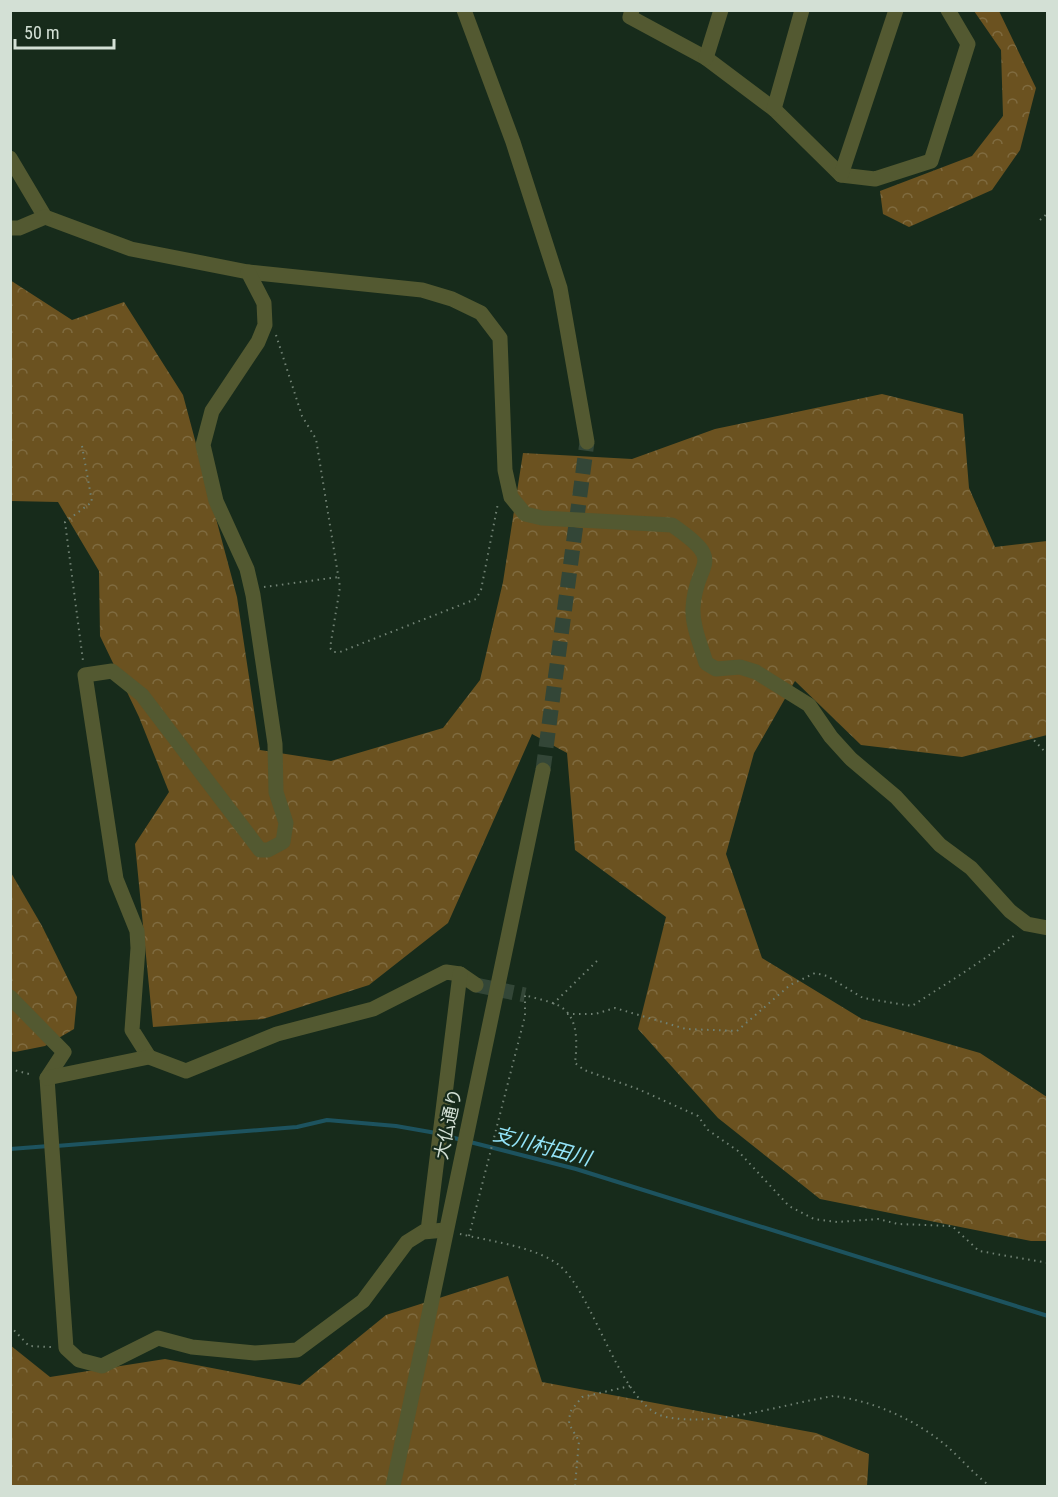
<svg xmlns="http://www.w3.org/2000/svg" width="1058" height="1497" font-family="'Roboto Condensed','Noto Sans JP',sans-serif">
	<defs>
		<pattern id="forest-crowns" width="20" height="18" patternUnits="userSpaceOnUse" patternTransform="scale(1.5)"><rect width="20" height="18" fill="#6b5220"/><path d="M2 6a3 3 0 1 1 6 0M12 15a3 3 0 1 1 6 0" fill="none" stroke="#7f6b40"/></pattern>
	</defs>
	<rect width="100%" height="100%" fill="#172b1b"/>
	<g fill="url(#forest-crowns)">
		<polygon points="974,11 999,11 1036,88 1020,150 992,190 909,227 883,214 880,191 972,156 1003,116 1001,50"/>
		<polygon points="10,280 72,320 124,302 183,395 237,597 260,750 331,761 443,728 480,680 503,582 523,453 632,459 715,429 882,394 963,414 969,488 995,547 1047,541 1047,735 962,757 861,745 795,681 754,753 726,854 762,958 862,1019 980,1053 1047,1097 1047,1241 1031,1241 820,1199 718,1118 638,1029 666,917 575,850 567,753 532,734 448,923 369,985 263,1019 153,1027 135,844 169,792 139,717 100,636 99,571 58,502 11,501"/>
		<polygon points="10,871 42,926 77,997 74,1029 45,1046 15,1052 10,1051"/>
		<polygon points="508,1276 542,1382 816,1433 869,1454 867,1486 11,1486 10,1345 50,1377 165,1359 300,1385 386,1315"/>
	</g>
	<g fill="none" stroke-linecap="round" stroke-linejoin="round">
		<g stroke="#1d535f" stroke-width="4">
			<polyline points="443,1135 462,1140"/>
			<polyline points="470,1142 576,1169 1048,1316"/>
			<polyline points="56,1146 297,1127 327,1120 396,1126 436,1133"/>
			<polyline points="10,1149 49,1146"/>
		</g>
		<g stroke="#334637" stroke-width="15" stroke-dasharray="15 8" stroke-linecap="butt">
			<polyline points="543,770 587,442"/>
			<polyline points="476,985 525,995"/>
		</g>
		<g stroke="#718274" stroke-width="2" stroke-dasharray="1.5 4.5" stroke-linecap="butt">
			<polyline points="1040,220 1048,213"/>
			<polyline points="276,335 302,416 316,439 340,587 330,648 333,652 340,652 476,599 481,590 498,503"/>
			<polyline points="82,446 92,502 65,522 83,661"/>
			<polyline points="264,587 339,577"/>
			<polyline points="1030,736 1048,755"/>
			<polyline points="553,1004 599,959"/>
			<path d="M 567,1014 L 595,1014 L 615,1008 L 686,1029 L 737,1031 L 790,985 L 815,973 L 827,976 L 863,998 L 912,1006 C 948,982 985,961 1017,933"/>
			<polyline points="10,1069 33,1075"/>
			<path d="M 460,1234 C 489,1241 538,1247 560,1266 C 595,1296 621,1408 666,1417 C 717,1427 783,1404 834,1396 C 874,1401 919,1421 950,1449 C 963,1461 975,1475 990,1486"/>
			<path d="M 469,1236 L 525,1016 L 525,995 C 536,999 552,1001 561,1007 C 579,1018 577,1045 575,1063 L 584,1070 L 638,1089 L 698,1116 L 708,1130 L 738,1151 L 789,1206 L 814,1219 L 837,1222 L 878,1219 L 898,1224 L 952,1226 L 979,1251 L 1048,1263"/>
			<polyline points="10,1326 29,1346 51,1347"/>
			<polyline points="575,1486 579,1441 569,1424 570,1412 582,1397 630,1386"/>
		</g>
		<g stroke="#535931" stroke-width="15">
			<polyline points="464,10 513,142 560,288 587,442"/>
			<polyline points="632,10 630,17 706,58 774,109 841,175 875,179 931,161 968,44 948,10"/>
			<polyline points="706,58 721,10"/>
			<polyline points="774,109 802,10"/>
			<path d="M 10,158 L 45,217 L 131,249 L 248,272 L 422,290 L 452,299 L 481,313 L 500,338 L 505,470 L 511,497 L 525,514 L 542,518 L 672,525 C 729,564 695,560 693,608 C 692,625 701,646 706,663 L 716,669 L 740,667 L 756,672 L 809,705 L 831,737 L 851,759 L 896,797 L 940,845 L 971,868 L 1010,911 L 1027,924 L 1048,928"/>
			<polyline points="841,175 896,10"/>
			<polyline points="10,228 19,228 45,217"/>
			<polyline points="10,997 64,1052 47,1078 66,1348 79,1360 102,1366 158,1338 192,1347 255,1353 297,1350 363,1301 407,1242 423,1232 445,1230"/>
			<polyline points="149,1057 132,1030 138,948 137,931 116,879 85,675 112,671 142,695 260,850 268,850 283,842 286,823 276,792 275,744 253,595 247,569 216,501 203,445 212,411 258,342 265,325 264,303 248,272"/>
			<polyline points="47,1078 149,1057 186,1071 277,1034 373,1009 446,972 460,974 476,985"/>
			<polyline points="428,1231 460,974"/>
			<polyline points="393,1486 543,770"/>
		</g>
	</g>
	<g text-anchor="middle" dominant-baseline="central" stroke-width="4.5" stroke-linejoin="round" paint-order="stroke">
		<g font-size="18" fill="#d3e0d5" stroke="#172b1b">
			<text transform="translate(448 1124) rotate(-78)">大仏通り</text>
		</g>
		<g font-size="20" font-style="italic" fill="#94e4f9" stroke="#172b1b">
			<text transform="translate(542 1146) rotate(15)">支川村田川</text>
		</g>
	</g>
	<rect width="1058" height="1497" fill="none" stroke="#d3e0d5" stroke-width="24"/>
	<path d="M15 39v9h99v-9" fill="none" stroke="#d3e0d5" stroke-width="3"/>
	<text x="24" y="39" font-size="18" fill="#d3e0d5" stroke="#172b1b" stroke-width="4.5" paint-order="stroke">50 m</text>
</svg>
